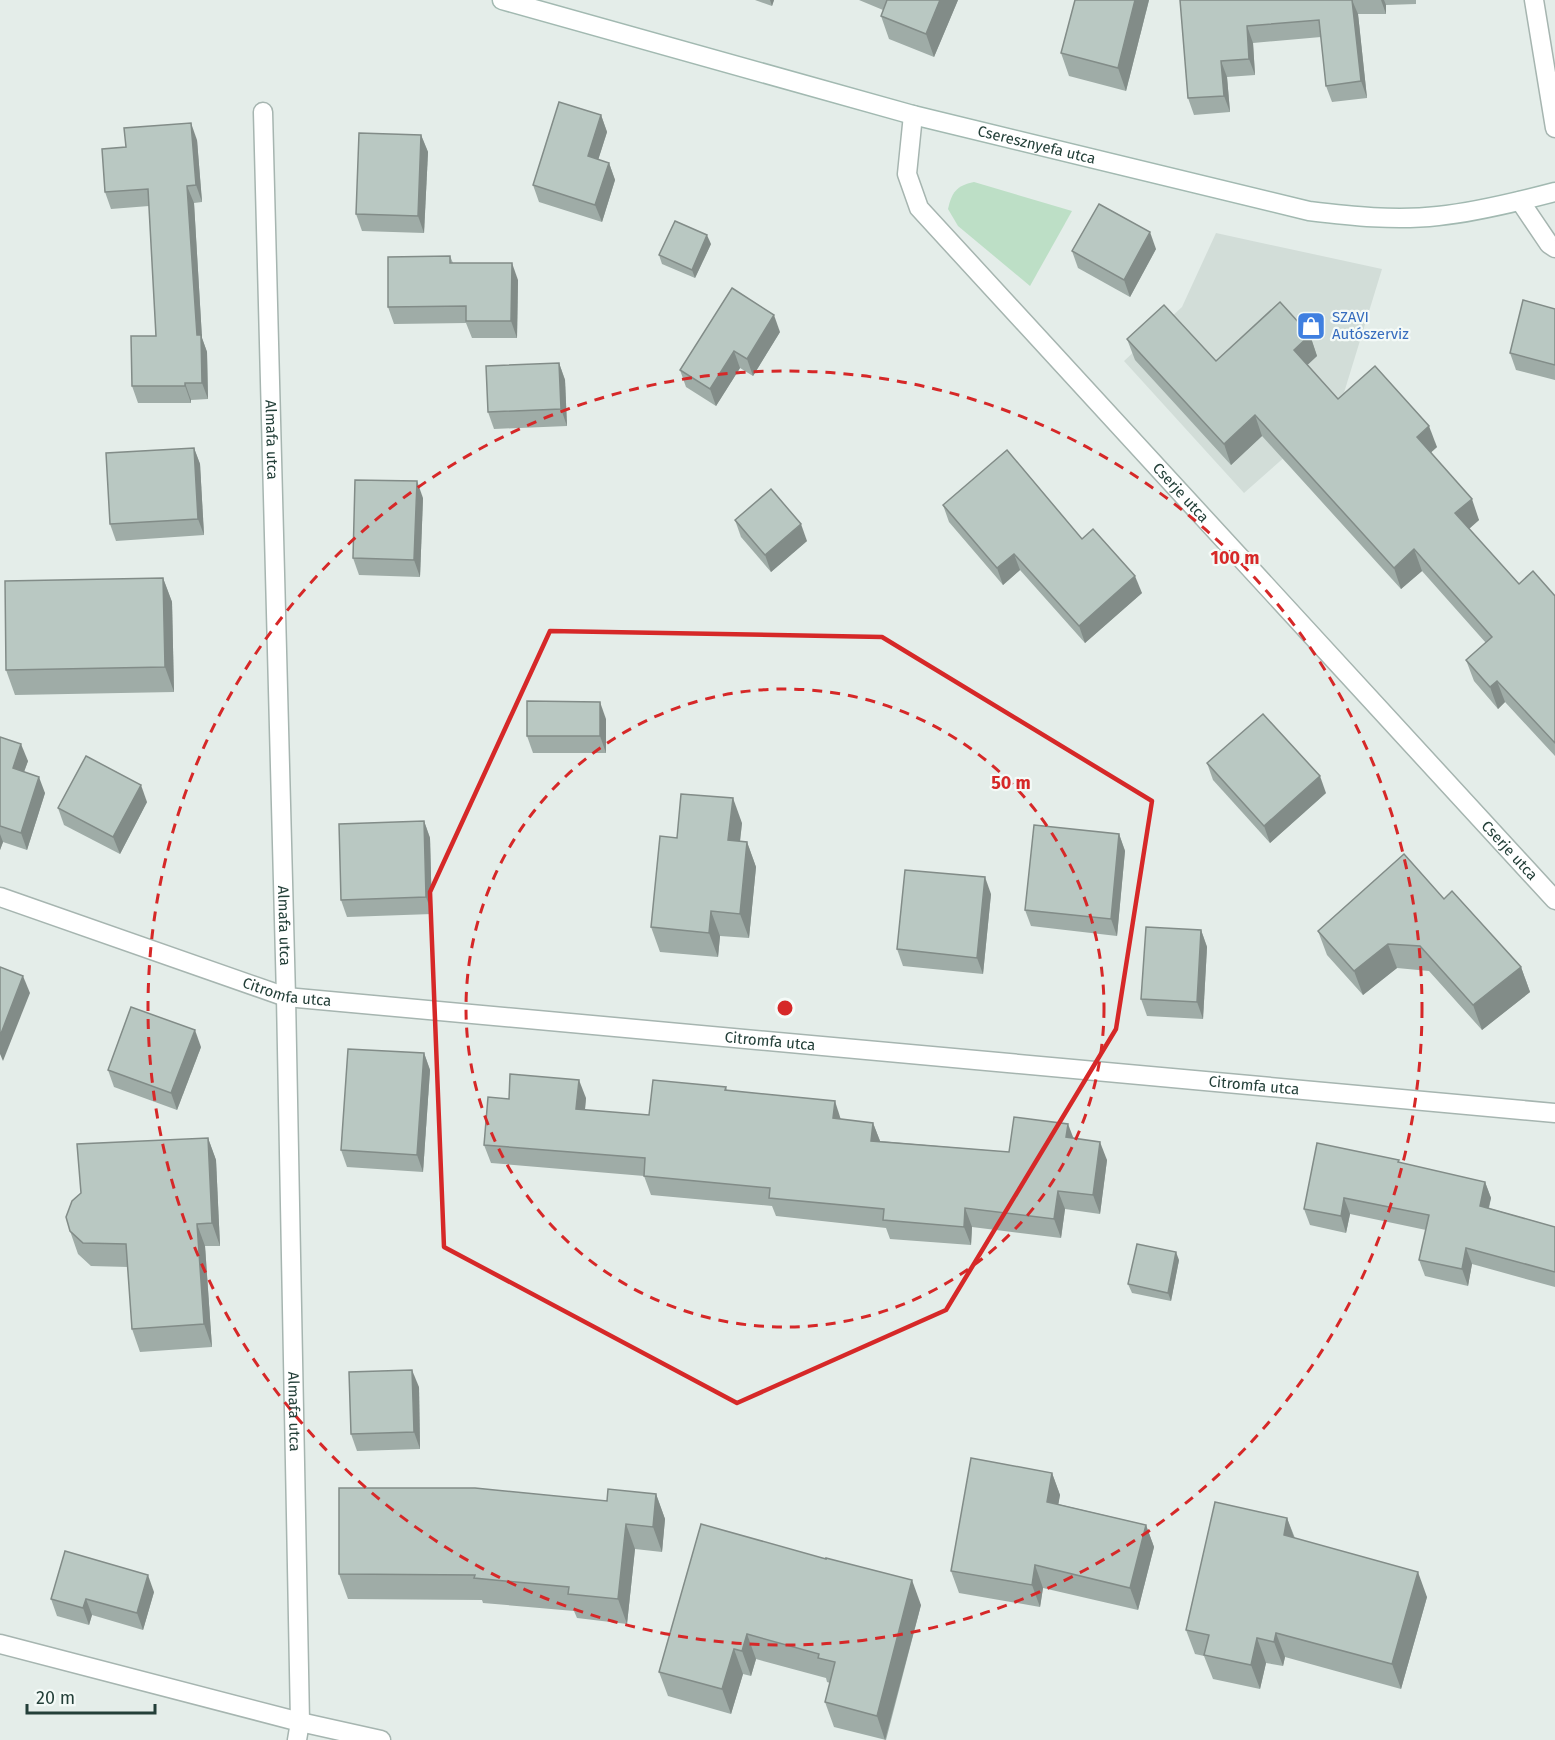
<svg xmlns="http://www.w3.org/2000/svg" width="1555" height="1740" font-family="'Fira Sans',sans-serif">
	<rect width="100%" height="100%" fill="#e4ede9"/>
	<polygon fill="#d2ddd8" points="1216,233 1382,269 1339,409 1244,493 1124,361 1182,307"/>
	<path fill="#bddfc6" d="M 974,182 L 1072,211 L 1030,286 L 958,226 L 948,209 C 952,192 956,186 974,182 Z"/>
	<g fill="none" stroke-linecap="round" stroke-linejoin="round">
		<g stroke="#a6b5b0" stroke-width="21">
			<g id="street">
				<polyline points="1534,0 1555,128"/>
				<path id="s1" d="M 263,112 L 286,997 L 300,1722 L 297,1740"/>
				<path id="s2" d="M 913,115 L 907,174 L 919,208 L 1555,900"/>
				<polyline points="1520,201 1549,244 1555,248"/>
				<path id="s3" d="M 0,897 L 286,997 L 1555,1113"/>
				<polyline points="0,1644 300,1722 381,1740"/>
			</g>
		</g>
		<g stroke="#a2b9b1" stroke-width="21">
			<g id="secondary">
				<path id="s4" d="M 502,0 L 913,115 L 1309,211 C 1351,216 1395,221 1438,216 C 1477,212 1517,202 1555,192"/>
			</g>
		</g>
		<use href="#street" stroke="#fff" stroke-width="18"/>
		<use href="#secondary" stroke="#fff" stroke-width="18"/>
	</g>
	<g fill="#9faca7">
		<polygon points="755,0 774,0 772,6"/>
		<polygon points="859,0 958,0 934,57 889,39 881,16 883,10"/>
		<polygon points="1075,0 1149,0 1126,91 1069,76 1061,53"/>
		<polygon points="1180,0 1416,0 1416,4 1386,5 1386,14 1358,14 1367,98 1332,102 1326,86 1321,37 1253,43 1255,75 1227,77 1230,112 1194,115 1188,98"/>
		<polygon points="601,115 607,132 598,160 609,163 615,180 602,222 539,202 533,185"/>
		<polygon points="421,135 428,152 424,233 362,231 356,214"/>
		<polygon points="197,140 202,202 194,203 202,338 207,352 208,399 191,400 191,403 138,403 132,386 156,336 149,206 111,209 105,192"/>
		<polygon points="711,244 695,278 662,264 659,255"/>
		<polygon points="1156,249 1130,297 1078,268 1072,251"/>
		<polygon points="450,256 453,263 518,280 517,338 472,338 466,323 394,324 388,307"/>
		<polygon points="1555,309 1555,380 1516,370 1510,353"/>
		<polygon points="780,332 753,376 740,368 716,406 686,387 680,370"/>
		<polygon points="1310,335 1317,356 1307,365 1338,399 1437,447 1431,452 1479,520 1469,529 1519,584 1555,596 1555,756 1505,702 1498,709 1474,681 1466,660 1486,643 1422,571 1401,589 1262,436 1231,465 1135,360 1127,339 1216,361"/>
		<polygon points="559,363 565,380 567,426 494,429 488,412"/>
		<polygon points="194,448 200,464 204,535 116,541 110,524"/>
		<polygon points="423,498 420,577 359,575 353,558"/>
		<polygon points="943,505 1082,539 1142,593 1085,643 1020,570 1003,585 949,522"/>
		<polygon points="735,520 807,541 771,572 741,537"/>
		<polygon points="163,578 172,602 174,692 15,695 6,670"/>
		<polygon points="606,719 606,753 533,753 527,736"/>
		<polygon points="0,737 28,761 24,772 45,793 27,850 3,842 0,850"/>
		<polygon points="1207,763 1326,793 1270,843 1213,780"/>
		<polygon points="147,802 120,854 64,825 58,808"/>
		<polygon points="424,821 430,838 432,914 347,917 341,900"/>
		<polygon points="742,823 740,842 747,842 756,867 749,938 720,936 718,957 660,952 651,927 677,838"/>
		<polygon points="1119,834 1125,851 1117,936 1031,926 1025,910"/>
		<polygon points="991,894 983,974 903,966 897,949"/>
		<polygon points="1444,899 1521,967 1530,992 1482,1030 1429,971 1397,968 1363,995 1327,955 1318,931"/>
		<polygon points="1201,930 1207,947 1203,1019 1147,1016 1141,999"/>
		<polygon points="201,1047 177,1110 114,1087 108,1070"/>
		<polygon points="424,1053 430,1070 423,1172 347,1167 341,1150"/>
		<polygon points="726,1087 727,1090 841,1119 873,1123 880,1141 1009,1152 1073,1138 1107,1160 1100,1214 1065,1209 1061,1238 972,1227 971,1245 890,1239 886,1228 776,1216 772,1206 651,1195 644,1176 491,1163 484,1145 509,1099 586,1098 585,1110 649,1115"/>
		<polygon points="208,1138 216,1160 220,1246 205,1246 212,1347 140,1352 132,1329 128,1267 91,1266 78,1254 70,1231"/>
		<polygon points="1400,1163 1485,1182 1491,1198 1489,1208 1555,1227 1555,1287 1472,1264 1468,1286 1425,1276 1419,1260 1426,1230 1350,1214 1346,1233 1310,1225 1304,1209"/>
		<polygon points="1179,1260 1171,1301 1132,1293 1128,1284"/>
		<polygon points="419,1387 420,1449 357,1451 351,1434"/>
		<polygon points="1052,1473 1060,1495 1058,1504 1146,1525 1154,1547 1138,1610 1043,1588 1040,1607 959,1593 951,1571"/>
		<polygon points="656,1494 665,1519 662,1552 635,1549 627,1624 577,1618 574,1611 483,1603 482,1600 348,1599 339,1574 607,1501"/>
		<polygon points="1287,1518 1295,1538 1427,1597 1401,1689 1285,1657 1283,1666 1266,1663 1260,1689 1213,1679 1204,1656 1195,1654 1186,1630"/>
		<polygon points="701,1524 921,1605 886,1740 834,1727 825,1702 830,1683 827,1682 826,1678 756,1659 751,1676 743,1674 731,1714 668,1696 659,1672"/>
		<polygon points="154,1592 143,1630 92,1615 89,1625 57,1616 51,1599"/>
	</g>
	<g fill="#828c88">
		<polygon points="770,0 774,0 772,6"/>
		<polygon points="940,0 958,0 934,57 926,34"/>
		<polygon points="1135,0 1149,0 1126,91 1118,68"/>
		<polygon points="1352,0 1358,14 1367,98 1361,81"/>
		<polygon points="1381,0 1384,0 1386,5 1386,14"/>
		<polygon points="1247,26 1253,43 1255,75 1249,59"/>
		<polygon points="1221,61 1227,77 1230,112 1224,96"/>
		<polygon points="601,115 607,132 594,173 588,156"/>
		<polygon points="191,123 197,140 202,202 196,185"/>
		<polygon points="421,135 428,152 424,233 418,216"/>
		<polygon points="609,163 615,180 602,222 595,205"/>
		<polygon points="187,186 194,203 202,338 207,352 208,399 202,383 197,335"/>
		<polygon points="1150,232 1156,249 1130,297 1124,280"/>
		<polygon points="707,235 711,244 695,278 692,270"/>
		<polygon points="512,263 518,280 517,338 511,321"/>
		<polygon points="774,315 780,332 753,376 747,359"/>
		<polygon points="1310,335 1317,356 1301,371 1294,350"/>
		<polygon points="734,351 740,368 716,406 710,389"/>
		<polygon points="559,363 565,380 567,426 561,409"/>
		<polygon points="185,383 191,400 191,403 185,386"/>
		<polygon points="1255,415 1262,436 1231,465 1224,444"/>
		<polygon points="1429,426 1437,447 1425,458 1417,437"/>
		<polygon points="194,448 200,464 204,535 198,519"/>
		<polygon points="417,481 423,498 420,577 414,560"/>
		<polygon points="1472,499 1479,520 1463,534 1455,513"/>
		<polygon points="801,524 807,541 771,572 765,555"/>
		<polygon points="1414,549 1422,571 1401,589 1394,568"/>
		<polygon points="1014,554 1020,570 1003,585 997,568"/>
		<polygon points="1135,576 1142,593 1085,643 1079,626"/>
		<polygon points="163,578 172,602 174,692 165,667"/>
		<polygon points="1497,681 1505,702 1498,709 1490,687"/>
		<polygon points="600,702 606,719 606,753 600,736"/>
		<polygon points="21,744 28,761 19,785 13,768"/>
		<polygon points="1320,776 1326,793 1270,843 1264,826"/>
		<polygon points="39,777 45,793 27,850 21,833"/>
		<polygon points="141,785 147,802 120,854 113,837"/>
		<polygon points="733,798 742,823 737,865 728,840"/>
		<polygon points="424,821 430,838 432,914 426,897"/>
		<polygon points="0,834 3,842 0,850"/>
		<polygon points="1119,834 1125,851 1117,936 1111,919"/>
		<polygon points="747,842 756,867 749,938 740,914"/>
		<polygon points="985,877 991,894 983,974 977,958"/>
		<polygon points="711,911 720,936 718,957 709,933"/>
		<polygon points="1201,930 1207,947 1203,1019 1197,1002"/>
		<polygon points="1388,944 1397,968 1363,995 1354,971"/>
		<polygon points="1521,967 1530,992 1482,1030 1473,1005"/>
		<polygon points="23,976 30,993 3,1061 0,1054 0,1036"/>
		<polygon points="195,1030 201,1047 177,1110 171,1093"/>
		<polygon points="424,1053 430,1070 423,1172 417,1155"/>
		<polygon points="579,1080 586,1098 583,1128 576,1109"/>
		<polygon points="835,1101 841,1120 833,1118"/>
		<polygon points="873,1123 880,1141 871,1141"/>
		<polygon points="1068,1124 1075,1142 1066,1137"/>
		<polygon points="208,1138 216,1160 220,1246 212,1223"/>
		<polygon points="1100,1142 1107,1160 1100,1214 1093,1195"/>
		<polygon points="1485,1182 1491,1198 1485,1222 1480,1206"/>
		<polygon points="1058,1191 1065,1209 1061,1238 1054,1219"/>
		<polygon points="1344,1198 1350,1214 1346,1233 1341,1216"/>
		<polygon points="965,1208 972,1227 971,1245 964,1227"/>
		<polygon points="197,1224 205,1246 212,1347 204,1324"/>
		<polygon points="1466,1248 1472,1264 1468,1286 1462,1269"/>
		<polygon points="1176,1252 1179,1260 1171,1301 1168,1293"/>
		<polygon points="412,1370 419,1387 420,1449 414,1432"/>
		<polygon points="1052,1473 1060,1495 1055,1524 1047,1502"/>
		<polygon points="656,1494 665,1519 662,1552 653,1527"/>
		<polygon points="1287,1518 1296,1543 1284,1535"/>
		<polygon points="626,1524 635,1549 627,1624 618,1599"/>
		<polygon points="1146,1525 1154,1547 1138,1610 1130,1588"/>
		<polygon points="1035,1565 1043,1588 1040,1607 1032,1585"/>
		<polygon points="1418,1572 1427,1597 1401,1689 1392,1664"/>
		<polygon points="148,1575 154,1592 143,1630 137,1613"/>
		<polygon points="912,1580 921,1605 885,1740 877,1716"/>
		<polygon points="86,1599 92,1615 89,1625 83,1608"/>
		<polygon points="1276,1633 1285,1657 1283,1666 1274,1642"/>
		<polygon points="747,1634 756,1659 751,1676 742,1651"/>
		<polygon points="1257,1638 1266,1663 1260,1689 1251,1665"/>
		<polygon points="734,1649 743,1674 731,1714 722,1689"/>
	</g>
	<g fill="#b9c8c2" stroke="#828c88" stroke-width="1.5">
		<polygon points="887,0 940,0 926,34 881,16"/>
		<polygon points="1075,0 1135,0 1118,68 1061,53"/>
		<polygon points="1180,0 1352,0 1361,81 1326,86 1319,20 1247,26 1249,59 1221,61 1224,96 1188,98"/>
		<polygon points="559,102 601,115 588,156 609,163 595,205 533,185"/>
		<polygon points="191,123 196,185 187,186 197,335 201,335 202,383 185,383 185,386 132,386 131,336 156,336 148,189 105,192 102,149 126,147 124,128"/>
		<polygon points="359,133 421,135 418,216 356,214"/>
		<polygon points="1099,204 1150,232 1124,280 1072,251"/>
		<polygon points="675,221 707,235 692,270 659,255"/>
		<polygon points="450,256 450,263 512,263 511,321 466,321 466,306 388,307 388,257"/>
		<polygon points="732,288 774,315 747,359 734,351 710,389 680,370"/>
		<polygon points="1523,300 1555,309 1555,365 1510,353"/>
		<polygon points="1280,302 1310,335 1294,350 1338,399 1375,366 1429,426 1417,437 1472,499 1455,513 1519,584 1533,571 1555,596 1555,743 1497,681 1490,687 1466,660 1492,637 1414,549 1394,568 1255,415 1224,444 1127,339 1164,305 1216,361"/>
		<polygon points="559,363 561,409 488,412 486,366"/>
		<polygon points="194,448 198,519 110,524 106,453"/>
		<polygon points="1007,450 1082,539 1093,529 1135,576 1079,626 1014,554 997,568 943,505"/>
		<polygon points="355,480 417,481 414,560 353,558"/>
		<polygon points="771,489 801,524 765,555 735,520"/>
		<polygon points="163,578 165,667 6,670 5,581"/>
		<polygon points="527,701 600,702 600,736 527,736"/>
		<polygon points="1263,714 1320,776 1264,826 1207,763"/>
		<polygon points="0,737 21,744 13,768 39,777 21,833 0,826"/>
		<polygon points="86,756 141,785 113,837 58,808"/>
		<polygon points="681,794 733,798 728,840 747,842 740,914 711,911 709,933 651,927 660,836 677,838"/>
		<polygon points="424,821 426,897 341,900 339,824"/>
		<polygon points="1034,825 1119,834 1111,919 1025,910"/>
		<polygon points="1404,854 1444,899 1452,891 1521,967 1473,1005 1420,946 1388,944 1354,971 1318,931"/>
		<polygon points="905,870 985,877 977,958 897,949"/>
		<polygon points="1146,927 1201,930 1197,1002 1141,999"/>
		<polygon points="0,967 23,976 0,1036"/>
		<polygon points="131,1007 195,1030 171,1093 108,1070"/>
		<polygon points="348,1049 424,1053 417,1155 341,1150"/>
		<polygon points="510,1074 579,1080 576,1109 649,1115 653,1080 726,1087 725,1090 835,1101 833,1118 873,1123 871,1141 1009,1152 1014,1117 1068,1124 1066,1137 1100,1142 1093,1195 1058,1191 1054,1219 965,1208 964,1227 883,1220 884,1209 769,1198 770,1188 644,1176 645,1158 484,1145 488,1097 509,1099"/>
		<polygon points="208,1138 212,1223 197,1224 204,1324 132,1329 126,1244 83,1243 70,1231 66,1217 72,1201 81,1193 77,1144"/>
		<polygon points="1317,1143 1399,1160 1398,1162 1485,1182 1480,1206 1555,1227 1555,1272 1466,1248 1462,1269 1419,1260 1429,1215 1344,1198 1341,1216 1304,1209"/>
		<polygon points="1137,1244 1176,1252 1168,1293 1128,1284"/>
		<polygon points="412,1370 414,1432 351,1434 349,1372"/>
		<polygon points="971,1458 1052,1473 1047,1502 1146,1525 1130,1588 1035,1565 1032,1585 951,1571"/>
		<polygon points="339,1488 475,1488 607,1501 608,1489 656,1494 653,1527 626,1524 618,1599 568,1594 569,1587 474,1578 475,1575 339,1574"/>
		<polygon points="1215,1502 1287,1518 1284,1535 1418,1572 1392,1664 1276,1633 1274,1642 1257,1638 1251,1665 1204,1655 1209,1635 1186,1630"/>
		<polygon points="701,1524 826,1559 826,1558 912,1580 877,1716 825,1702 835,1662 818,1658 819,1654 747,1634 742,1651 734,1649 722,1689 659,1672"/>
		<polygon points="65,1551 148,1575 137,1613 86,1599 83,1608 51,1599"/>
	</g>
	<path fill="none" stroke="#d62828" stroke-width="4.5" stroke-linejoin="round" d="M 550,631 L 882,637 L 1152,801 L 1116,1029 L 946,1310 L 737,1403 L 444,1247 L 430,892 Z"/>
	<g fill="none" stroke="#d62828" stroke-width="3" stroke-dasharray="10 8">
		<circle cx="785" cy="1008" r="319"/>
		<circle cx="785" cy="1008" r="637"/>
	</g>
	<defs>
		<g id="shop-square" transform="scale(1.5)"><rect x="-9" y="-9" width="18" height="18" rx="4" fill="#3f7fe0" stroke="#f4faf7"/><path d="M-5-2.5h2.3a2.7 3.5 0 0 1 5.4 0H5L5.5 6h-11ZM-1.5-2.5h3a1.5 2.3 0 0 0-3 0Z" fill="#fff"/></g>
	</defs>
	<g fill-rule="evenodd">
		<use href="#shop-square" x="1311" y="326"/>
	</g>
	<g text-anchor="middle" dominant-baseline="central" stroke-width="4.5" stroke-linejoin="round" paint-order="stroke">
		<g font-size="15" fill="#233f38" stroke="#f4faf7">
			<text stroke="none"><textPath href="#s4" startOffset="554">Cseresznyefa utca</textPath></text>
			<text stroke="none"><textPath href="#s1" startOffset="328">Almafa utca</textPath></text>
			<text stroke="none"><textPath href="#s2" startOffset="482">Cserje utca</textPath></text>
			<text stroke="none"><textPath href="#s2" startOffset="968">Cserje utca</textPath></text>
			<text stroke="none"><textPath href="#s1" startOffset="814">Almafa utca</textPath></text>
			<text stroke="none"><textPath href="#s3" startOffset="303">Citromfa utca</textPath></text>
			<text stroke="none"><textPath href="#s3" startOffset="789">Citromfa utca</textPath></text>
			<text stroke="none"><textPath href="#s3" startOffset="1275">Citromfa utca</textPath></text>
			<text stroke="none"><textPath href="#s1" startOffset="1300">Almafa utca</textPath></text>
		</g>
		<g font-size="15" fill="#366cbe" stroke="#f4faf7" text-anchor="start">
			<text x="1332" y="317">SZAVI<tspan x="1332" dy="17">Autószerviz</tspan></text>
		</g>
	</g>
	<circle cx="785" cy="1008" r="9" fill="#d62828" stroke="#f4faf7" stroke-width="3"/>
	<g font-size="18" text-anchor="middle" font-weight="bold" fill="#d62828" stroke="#f4faf7" stroke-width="4.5" stroke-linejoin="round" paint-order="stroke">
		<text x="1235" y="564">100 m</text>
		<text x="1011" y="789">50 m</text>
	</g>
	<path d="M27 1704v9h128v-9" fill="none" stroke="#233f38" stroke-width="3"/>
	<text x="36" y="1704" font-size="18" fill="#233f38" stroke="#f4faf7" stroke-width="4.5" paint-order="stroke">20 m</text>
</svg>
